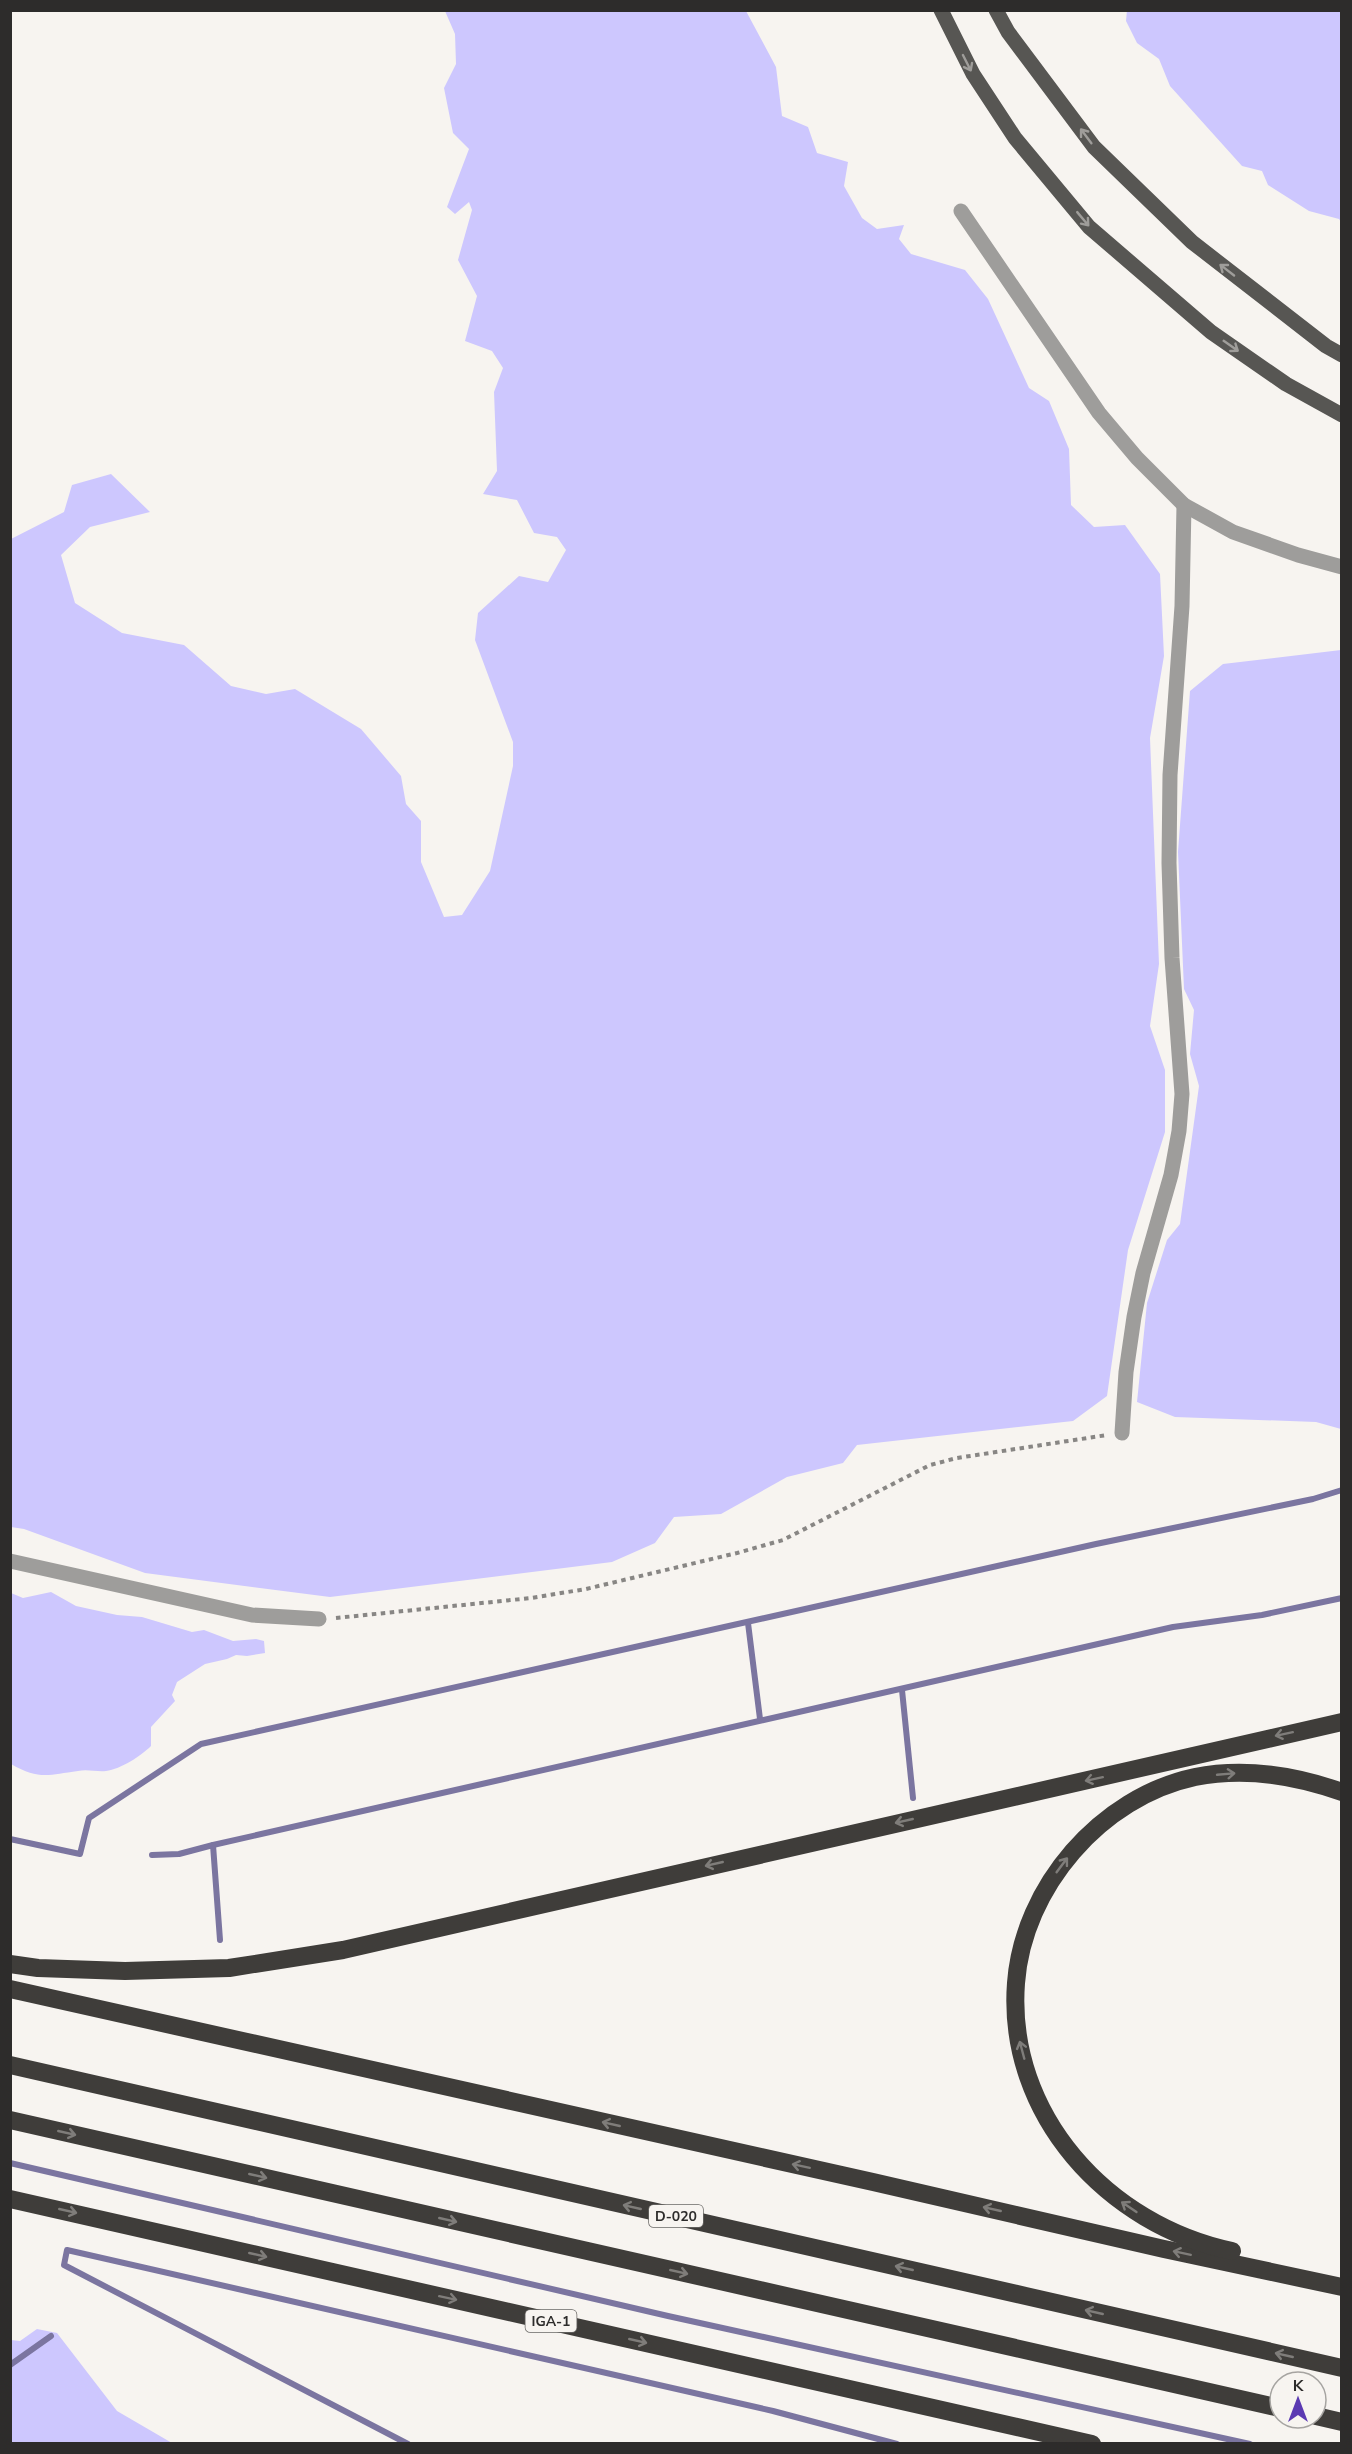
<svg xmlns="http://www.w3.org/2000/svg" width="1352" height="2454" font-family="'Nunito Sans',sans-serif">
	<rect width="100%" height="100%" fill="#f7f4f0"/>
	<g fill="#cdc7fe">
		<polygon points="1127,10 1341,11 1341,222 1339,219 1309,211 1268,185 1262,171 1242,166 1170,86 1159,59 1137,43 1126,21"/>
		<polygon points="445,11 746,11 776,67 782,116 808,127 817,153 848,162 844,186 862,218 877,229 904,225 899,239 911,254 965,270 988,299 1029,388 1049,401 1069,449 1071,505 1094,527 1125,525 1160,574 1164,656 1150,738 1159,964 1150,1026 1165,1070 1165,1132 1128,1250 1107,1396 1073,1421 857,1445 843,1463 787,1477 721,1514 674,1517 655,1543 612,1562 330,1597 145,1573 24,1529 11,1527 11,539 64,512 72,485 111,474 150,512 90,527 61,555 75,603 122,633 184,645 231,686 266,694 295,689 361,729 401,776 406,804 421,821 421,862 444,917 462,915 490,871 513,766 513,742 475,640 478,613 519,576 548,582 566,550 557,537 534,533 517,500 483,494 497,471 494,392 503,368 492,351 465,341 477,296 458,260 472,210 469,202 455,214 447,207 469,149 453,133 444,88 456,64 455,34"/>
		<polygon points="1341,650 1341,1429 1316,1422 1175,1417 1137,1402 1147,1303 1167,1240 1180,1224 1199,1086 1190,1054 1194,1010 1184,989 1178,852 1190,691 1223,664"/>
		<path d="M 51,1592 L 76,1606 L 117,1615 L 142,1617 L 192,1632 L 204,1630 L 233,1641 L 256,1639 L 264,1641 L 265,1653 L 247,1656 L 236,1655 L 227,1659 L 205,1664 L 177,1682 L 172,1695 L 175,1701 L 151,1727 L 151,1746 C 141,1756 121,1769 106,1771 C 97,1772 87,1769 78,1771 C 48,1775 39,1780 11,1764 L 11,1593 L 23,1598 Z"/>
		<polygon points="37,2329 57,2333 117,2411 172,2443 11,2443 11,2340 20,2341"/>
	</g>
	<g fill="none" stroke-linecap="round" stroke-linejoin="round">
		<g stroke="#7b75a0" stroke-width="6">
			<polyline points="748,1623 760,1719"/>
			<polyline points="902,1690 913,1798"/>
			<polyline points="10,1839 80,1854 89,1818 201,1744 1096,1544 1313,1499 1342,1490"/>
			<polyline points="213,1845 1173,1627 1262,1615 1342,1598"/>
			<polyline points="152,1855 179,1854 213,1845 220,1940"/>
			<polyline points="10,2163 668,2316 1250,2444"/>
			<polyline points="10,2365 51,2336"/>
			<polyline points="408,2444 64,2265 67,2250 773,2411 897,2444"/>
		</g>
		<polyline stroke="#888684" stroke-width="4" stroke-dasharray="4.5 4.5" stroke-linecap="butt" points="336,1618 531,1598 586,1589 737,1553 783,1540 930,1465 957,1458 1107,1435"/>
		<g stroke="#9e9d9b" stroke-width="15">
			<polyline points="961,211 1099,413 1137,458 1184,505 1233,532 1298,555 1342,567"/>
			<polyline points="1122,1433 1126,1372 1134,1317 1143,1273 1171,1175 1179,1131 1182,1094 1172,958 1169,863 1170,775 1182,606 1184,505"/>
			<polyline points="10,1561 252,1615 319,1619"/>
		</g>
		<g stroke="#575653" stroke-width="15">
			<polyline points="941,10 973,74 1015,138 1089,227 1211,332 1286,384 1342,415"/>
			<polyline points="996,10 1008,32 1094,147 1192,242 1326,346 1342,355"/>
		</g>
		<g stroke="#3f3d3a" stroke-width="18">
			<polyline points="10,1964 38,1968 125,1971 229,1968 343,1950 1342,1722"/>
			<polyline points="10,1989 873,2182 1164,2249 1342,2287"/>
			<polyline points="10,2065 1342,2368"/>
			<polyline points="10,2120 1280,2408"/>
			<polyline points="10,2199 1092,2444"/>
			<path d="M 1232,2251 C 1108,2225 1006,2115 1016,1983 C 1023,1887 1101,1797 1195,1777 C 1245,1767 1294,1775 1342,1792"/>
			<polyline points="1316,2416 1342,2422"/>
		</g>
	</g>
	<defs><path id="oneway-shaft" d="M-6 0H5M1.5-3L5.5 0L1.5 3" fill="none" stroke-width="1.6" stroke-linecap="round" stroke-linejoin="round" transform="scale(1.5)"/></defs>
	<g stroke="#9f9d9a">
		<use href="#oneway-shaft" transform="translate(967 63) rotate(63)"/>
		<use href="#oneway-shaft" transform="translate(1086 136) rotate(-127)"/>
		<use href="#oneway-shaft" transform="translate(1083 219) rotate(50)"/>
		<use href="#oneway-shaft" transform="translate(1227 270) rotate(-142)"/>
		<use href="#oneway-shaft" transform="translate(1231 346) rotate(35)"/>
	</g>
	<g stroke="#7f7d7a">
		<use href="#oneway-shaft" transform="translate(1284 1734) rotate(168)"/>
		<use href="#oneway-shaft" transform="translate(1226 1774) rotate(-5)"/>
		<use href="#oneway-shaft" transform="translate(1094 1779) rotate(168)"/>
		<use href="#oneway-shaft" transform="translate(904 1821) rotate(167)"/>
		<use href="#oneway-shaft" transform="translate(714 1864) rotate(167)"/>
		<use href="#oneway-shaft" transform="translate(1062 1865) rotate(-53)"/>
		<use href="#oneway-shaft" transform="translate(1022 2050) rotate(-105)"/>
		<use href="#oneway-shaft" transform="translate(611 2124) rotate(-167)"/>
		<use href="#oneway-shaft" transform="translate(67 2133) rotate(13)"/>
		<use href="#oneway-shaft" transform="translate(801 2166) rotate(-168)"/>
		<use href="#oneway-shaft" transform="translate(258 2176) rotate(13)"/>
		<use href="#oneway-shaft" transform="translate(632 2207) rotate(-167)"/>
		<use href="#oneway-shaft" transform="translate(1129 2207) rotate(-146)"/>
		<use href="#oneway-shaft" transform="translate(992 2209) rotate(-167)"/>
		<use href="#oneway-shaft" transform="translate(68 2211) rotate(13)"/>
		<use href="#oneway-shaft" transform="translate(448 2220) rotate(13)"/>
		<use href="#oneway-shaft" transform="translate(1182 2253) rotate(-168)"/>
		<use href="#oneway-shaft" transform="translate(258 2255) rotate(13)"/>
		<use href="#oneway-shaft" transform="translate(904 2268) rotate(-167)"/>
		<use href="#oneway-shaft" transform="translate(679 2272) rotate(13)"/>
		<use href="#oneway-shaft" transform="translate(448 2298) rotate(12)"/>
		<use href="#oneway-shaft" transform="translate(1094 2312) rotate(-167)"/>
		<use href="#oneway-shaft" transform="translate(638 2341) rotate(13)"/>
		<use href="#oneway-shaft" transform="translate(1284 2355) rotate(-167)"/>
	</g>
	<g text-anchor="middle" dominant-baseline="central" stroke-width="4.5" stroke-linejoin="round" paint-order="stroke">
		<g fill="#f7f4f0" stroke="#6a6866" stroke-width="1.5">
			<rect x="649" y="2205" width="54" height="22" rx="4.5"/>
			<rect x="525.5" y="2310" width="51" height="22" rx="4.5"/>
		</g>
		<g font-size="14" font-weight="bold" fill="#2d2c2b">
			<text x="676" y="2216">D-020</text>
			<text x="551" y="2321">IGA-1</text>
		</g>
	</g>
	<rect width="1352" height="2454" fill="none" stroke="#2d2c2b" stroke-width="24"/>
	<g transform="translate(1298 2400)"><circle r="28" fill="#f7f4f0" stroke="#a6a4a1" stroke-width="1.5"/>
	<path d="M0-4.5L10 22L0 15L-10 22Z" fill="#5b3ab2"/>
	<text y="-9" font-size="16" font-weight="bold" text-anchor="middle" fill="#2d2c2b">K</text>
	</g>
</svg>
